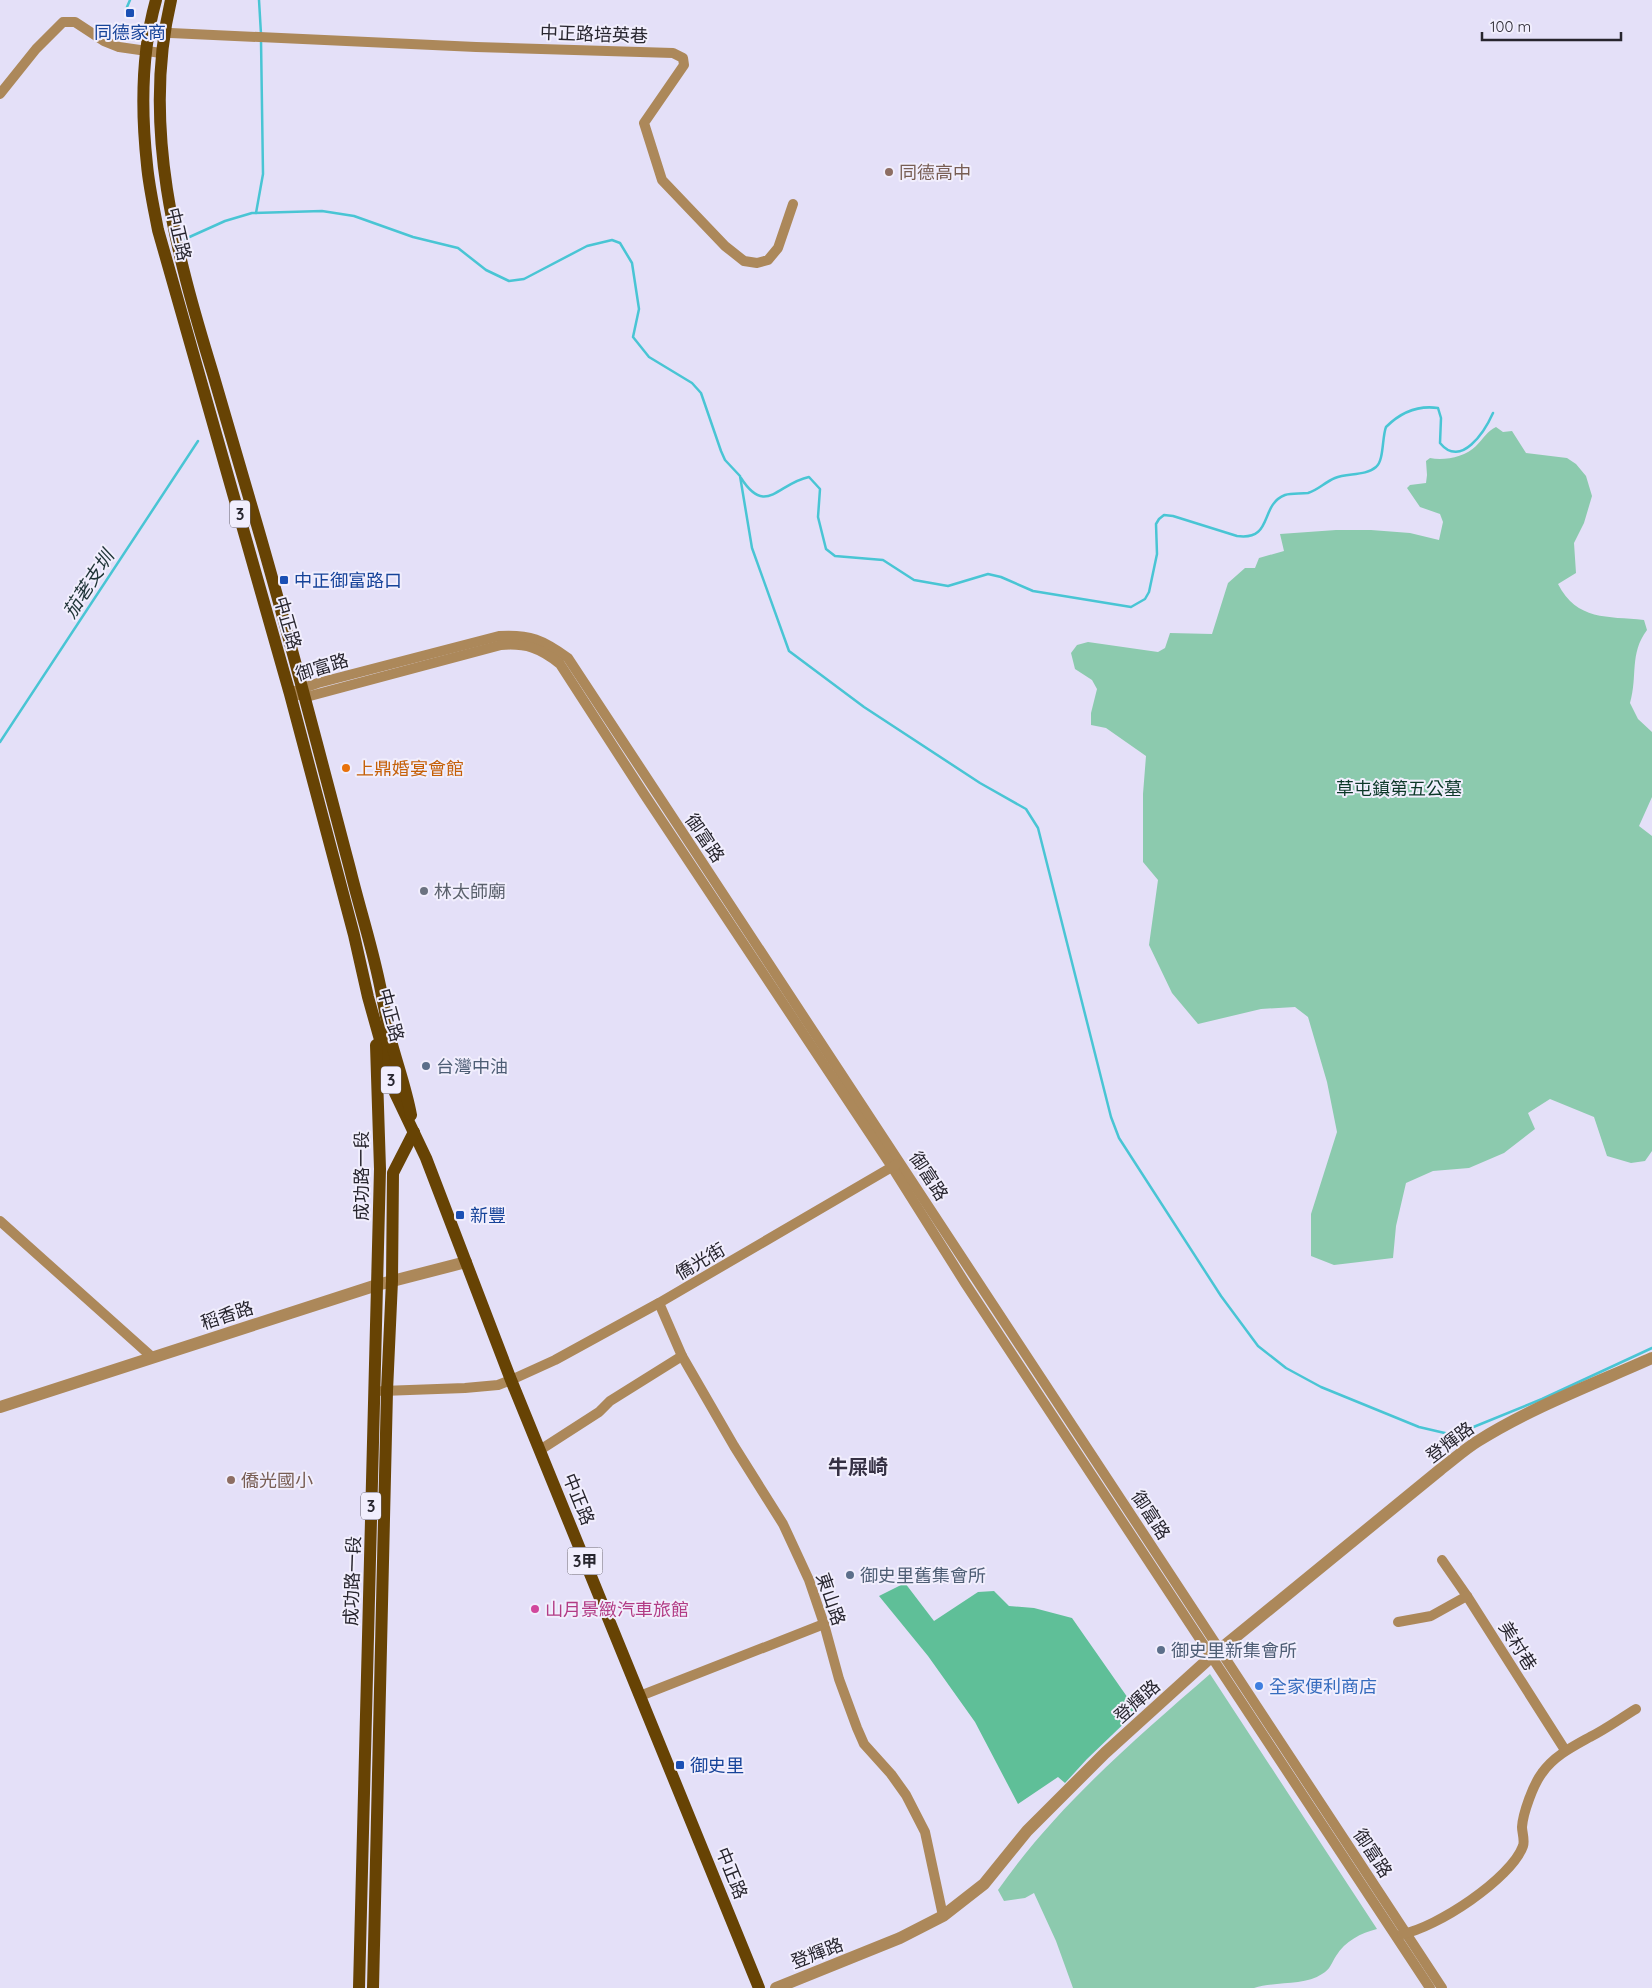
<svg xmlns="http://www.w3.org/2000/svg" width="1652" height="1988" font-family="Quicksand,'Noto Sans TC',sans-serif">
	<rect width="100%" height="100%" fill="#e4e0f8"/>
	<g fill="#8ccaae">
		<path d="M 1496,427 L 1503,432 L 1512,431 L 1526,453 L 1567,458 L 1576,464 L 1586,476 L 1592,496 L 1584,523 L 1574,543 L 1576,573 L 1558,584 C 1577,621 1607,616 1644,620 L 1647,630 C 1629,654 1638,676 1630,703 L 1638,719 L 1652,732 L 1652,797 L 1639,826 L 1652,836 L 1652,1151 L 1645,1161 L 1631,1163 L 1607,1156 L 1594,1117 L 1550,1099 L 1528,1113 L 1535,1129 L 1504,1153 L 1469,1168 L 1433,1171 L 1406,1183 L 1396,1226 L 1393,1258 L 1334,1265 L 1311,1256 L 1311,1214 L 1337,1132 L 1327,1082 L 1308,1017 L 1295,1007 L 1261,1009 L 1198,1024 L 1172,993 L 1149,945 L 1158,880 L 1143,862 L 1143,794 L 1146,756 L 1106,728 L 1091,725 L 1091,713 L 1097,689 L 1092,680 L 1075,669 L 1071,653 L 1077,645 L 1088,642 L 1158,652 L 1165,648 L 1170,633 L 1212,634 L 1228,583 L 1245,568 L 1255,568 L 1259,558 L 1284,551 L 1280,534 L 1336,530 L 1371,530 L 1410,533 L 1439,540 L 1443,522 L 1440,514 L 1420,507 L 1407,488 L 1410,485 L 1426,483 L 1427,475 L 1426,461 L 1430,458 C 1444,461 1465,457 1476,446 C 1483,439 1487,431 1496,427 Z"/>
		<path d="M 1210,1674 L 1377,1929 C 1361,1933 1345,1941 1336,1956 C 1332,1962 1330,1970 1322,1974 C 1305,1986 1275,1981 1254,1988 L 1073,1988 L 1056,1941 L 1034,1893 L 1025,1898 L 1004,1901 L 998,1890 C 1056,1807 1134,1740 1210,1674 Z"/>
	</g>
	<polygon fill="#5fbf98" points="905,1583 934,1621 978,1592 994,1591 1009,1606 1034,1608 1072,1618 1137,1711 1087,1759 1065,1783 1058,1777 1018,1804 975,1722 928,1656 879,1596"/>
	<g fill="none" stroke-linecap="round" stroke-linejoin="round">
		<g stroke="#49c5d4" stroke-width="2.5">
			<polyline points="259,0 261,34"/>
			<polyline points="127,7 130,0"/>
			<polyline points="256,213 263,174 261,40"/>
			<polyline points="185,239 225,221 252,213 322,211 354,216 413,237 458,248 486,270 509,281 524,279 587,246 612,240 620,243 632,263 639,309 633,337 649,357 692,383 701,393 721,451 725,460 740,476 752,548 789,651 864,707 980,783 1026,809 1038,828 1111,1117 1119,1138 1221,1296 1258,1346 1286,1368 1321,1387 1419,1427 1449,1434 1471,1428 1542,1399 1652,1348"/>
			<path d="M 741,478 C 766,517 778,483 809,477 L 820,489 L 818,517 L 826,549 L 835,556 L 883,560 L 914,580 L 948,586 L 988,574 L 1001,577 L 1033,591 L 1131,607 L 1145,599 L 1149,592 L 1157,554 L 1156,524 L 1159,519 L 1164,515 L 1173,516 L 1237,536 C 1274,541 1259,505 1285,495 C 1292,493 1300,494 1308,493 C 1318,490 1325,482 1335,478 C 1347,473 1366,476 1376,467 C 1384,461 1382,437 1386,427 C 1401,412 1417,405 1438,408 L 1441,418 L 1440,443 C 1461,469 1485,431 1493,413"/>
			<polyline points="0,742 198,441"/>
		</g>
		<g stroke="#ac885a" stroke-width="10">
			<polyline points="149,32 476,47 673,53 683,58 684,65 644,123 662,180 725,246 744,261 757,263 768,260 778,248 793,204"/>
			<polyline points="0,94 36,49 63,22 75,22 104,41 119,47 161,53"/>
			<path d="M 295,691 L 318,683 L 499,636 C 530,634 543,640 568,658 L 1442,1988"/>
			<path d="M 298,695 L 310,696 L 501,645 C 526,643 540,648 560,664 L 644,794 L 892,1167 L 965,1283 L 1430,1988"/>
			<polyline points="0,1221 152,1357"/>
			<polyline points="659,1303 682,1356 734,1446 783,1524 809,1580 824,1624 839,1679 857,1728 864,1744 891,1774 906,1795 925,1832 943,1916"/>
			<polyline points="382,1391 465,1388 498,1385 511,1380 555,1360 659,1303 897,1164"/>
			<polyline points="540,1450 599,1412 610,1401 682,1356"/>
			<polyline points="1442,1560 1467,1596 1565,1750"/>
			<polyline points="1398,1622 1431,1616 1467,1596"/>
			<polyline points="640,1696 824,1624"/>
			<path d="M 1402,1934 C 1436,1928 1511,1879 1523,1846 C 1525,1840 1522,1833 1522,1827 C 1523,1813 1533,1785 1542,1773 C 1554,1756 1572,1747 1590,1737 C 1606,1729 1621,1718 1636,1709"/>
		</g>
		<g stroke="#ac885a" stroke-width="12">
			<polyline points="0,1407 377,1285 466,1262"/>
			<path d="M 776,1988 L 900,1938 L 943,1916 L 984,1884 L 1027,1831 L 1105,1753 L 1212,1656 L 1441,1469 C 1453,1460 1465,1449 1478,1441 C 1532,1407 1594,1384 1652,1358"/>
		</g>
		<g stroke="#674304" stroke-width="12">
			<path d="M 156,0 C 141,53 141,110 147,165 C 149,187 154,209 158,230 L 290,694 L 354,935 L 368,997 L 395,1093 L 426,1158 L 511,1380 L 759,1988"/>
			<path d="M 171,0 C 141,126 176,253 213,374 C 227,422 241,470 255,518 C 289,634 319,752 350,869 C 359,906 371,943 379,981 C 383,999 386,1019 390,1037 C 397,1064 406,1088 411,1115"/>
			<polyline points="359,1988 380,1169 376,1045"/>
			<polyline points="373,1988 387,1391 392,1281 393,1173 414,1132"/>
		</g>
	</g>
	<g fill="#1a4fb4" stroke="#f1eefd" stroke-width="2">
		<rect x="125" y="8" width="10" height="10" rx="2.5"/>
		<rect x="279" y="575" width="10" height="10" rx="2.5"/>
		<rect x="455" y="1210" width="10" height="10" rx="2.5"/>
		<rect x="675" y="1760" width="10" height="10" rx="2.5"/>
	</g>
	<g fill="#8d6e63" stroke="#f1eefd" stroke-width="2">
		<circle cx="889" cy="172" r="5"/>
		<circle cx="231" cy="1480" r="5"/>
	</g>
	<circle fill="#e8710a" stroke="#f1eefd" stroke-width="2" cx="346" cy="768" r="5"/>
	<circle fill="#6b7280" stroke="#f1eefd" stroke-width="2" cx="424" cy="891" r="5"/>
	<g fill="#5c6f8a" stroke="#f1eefd" stroke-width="2">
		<circle cx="426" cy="1066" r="5"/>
		<circle cx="850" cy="1575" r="5"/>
		<circle cx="1161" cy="1650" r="5"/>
	</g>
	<circle fill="#d1479c" stroke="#f1eefd" stroke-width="2" cx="535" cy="1609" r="5"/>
	<circle fill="#3f7fe0" stroke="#f1eefd" stroke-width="2" cx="1259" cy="1686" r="5"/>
	<g text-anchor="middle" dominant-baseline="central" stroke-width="4" stroke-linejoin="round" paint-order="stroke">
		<g fill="#f1eefd" stroke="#64616c" stroke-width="1">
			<rect x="230" y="500.5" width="20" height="27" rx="4"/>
			<rect x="381" y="1066.5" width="20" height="27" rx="4"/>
			<rect x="361" y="1492.5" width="20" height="27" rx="4"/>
			<rect x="567.5" y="1547.5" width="35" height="27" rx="4"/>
		</g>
		<g font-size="16" font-weight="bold" fill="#27252e">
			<text x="240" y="514">3</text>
			<text x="391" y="1080">3</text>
			<text x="371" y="1506">3</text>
			<text x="585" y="1561">3甲</text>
		</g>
		<g font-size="18" fill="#164399" stroke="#f1eefd" text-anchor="start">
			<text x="130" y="32" text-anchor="middle">同德家商</text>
			<text x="294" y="580">中正御富路口</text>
			<text x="470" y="1215">新豐</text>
			<text x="690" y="1765">御史里</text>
		</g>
		<g font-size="18" fill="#27252e" stroke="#f1eefd">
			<text transform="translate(594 34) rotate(2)">中正路培英巷</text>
			<text transform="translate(179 234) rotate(77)">中正路</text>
			<text transform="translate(288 623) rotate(74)">中正路</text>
			<text transform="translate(322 667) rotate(-17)">御富路</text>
			<text transform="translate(705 838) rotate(56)">御富路</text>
			<text transform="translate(391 1015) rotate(75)">中正路</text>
			<text transform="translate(361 1176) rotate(-90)">成功路一段</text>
			<text transform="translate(929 1176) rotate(57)">御富路</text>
			<text transform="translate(700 1261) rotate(-30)">僑光街</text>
			<text transform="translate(227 1315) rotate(-18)">稻香路</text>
			<text transform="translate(1450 1442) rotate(-37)">登輝路</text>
			<text transform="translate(579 1499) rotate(68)">中正路</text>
			<text transform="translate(1151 1515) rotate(57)">御富路</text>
			<text transform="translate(352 1581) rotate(-88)">成功路一段</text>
			<text transform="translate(831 1599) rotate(71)">東山路</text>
			<text transform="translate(1518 1646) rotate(58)">美村巷</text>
			<text transform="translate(1137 1701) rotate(-42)">登輝路</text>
			<text transform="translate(1373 1853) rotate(57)">御富路</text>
			<text transform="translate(732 1873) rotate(68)">中正路</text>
			<text transform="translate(817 1953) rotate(-21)">登輝路</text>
		</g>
		<g font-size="18" fill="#785e54" stroke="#f1eefd" text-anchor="start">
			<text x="899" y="172">同德高中</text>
			<text x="241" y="1480">僑光國小</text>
		</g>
		<g font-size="18" fill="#c56008" stroke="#f1eefd" text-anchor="start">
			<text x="356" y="768">上鼎婚宴會館</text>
		</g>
		<g font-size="18" fill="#0c3828" stroke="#f1eefd">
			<text x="1399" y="788">草屯鎮第五公墓</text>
		</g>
		<g font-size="18" fill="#5b616d" stroke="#f1eefd" text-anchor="start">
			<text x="434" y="891">林太師廟</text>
		</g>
		<g font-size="18" fill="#4e5e75" stroke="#f1eefd" text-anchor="start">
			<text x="436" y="1066">台灣中油</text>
			<text x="860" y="1575">御史里舊集會所</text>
			<text x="1171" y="1650">御史里新集會所</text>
		</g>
		<g font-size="18" fill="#b23c85" stroke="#f1eefd" text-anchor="start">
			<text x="545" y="1609">山月景緻汽車旅館</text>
		</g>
		<g font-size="18" fill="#366cbe" stroke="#f1eefd" text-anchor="start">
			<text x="1269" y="1686">全家便利商店</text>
		</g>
		<g font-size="19" font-style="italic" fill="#1e3336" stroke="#f1eefd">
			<text transform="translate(88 584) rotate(-57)">茄荖支圳</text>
		</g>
		<g font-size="20" font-weight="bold" fill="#353144" stroke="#f1eefd">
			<text x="858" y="1466">牛屎崎</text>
		</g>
	</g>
	<path d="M1482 32v8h139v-8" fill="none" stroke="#27252e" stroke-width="2.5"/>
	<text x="1490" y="32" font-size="15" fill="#27252e" stroke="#f1eefd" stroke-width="4" paint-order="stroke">100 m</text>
</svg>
